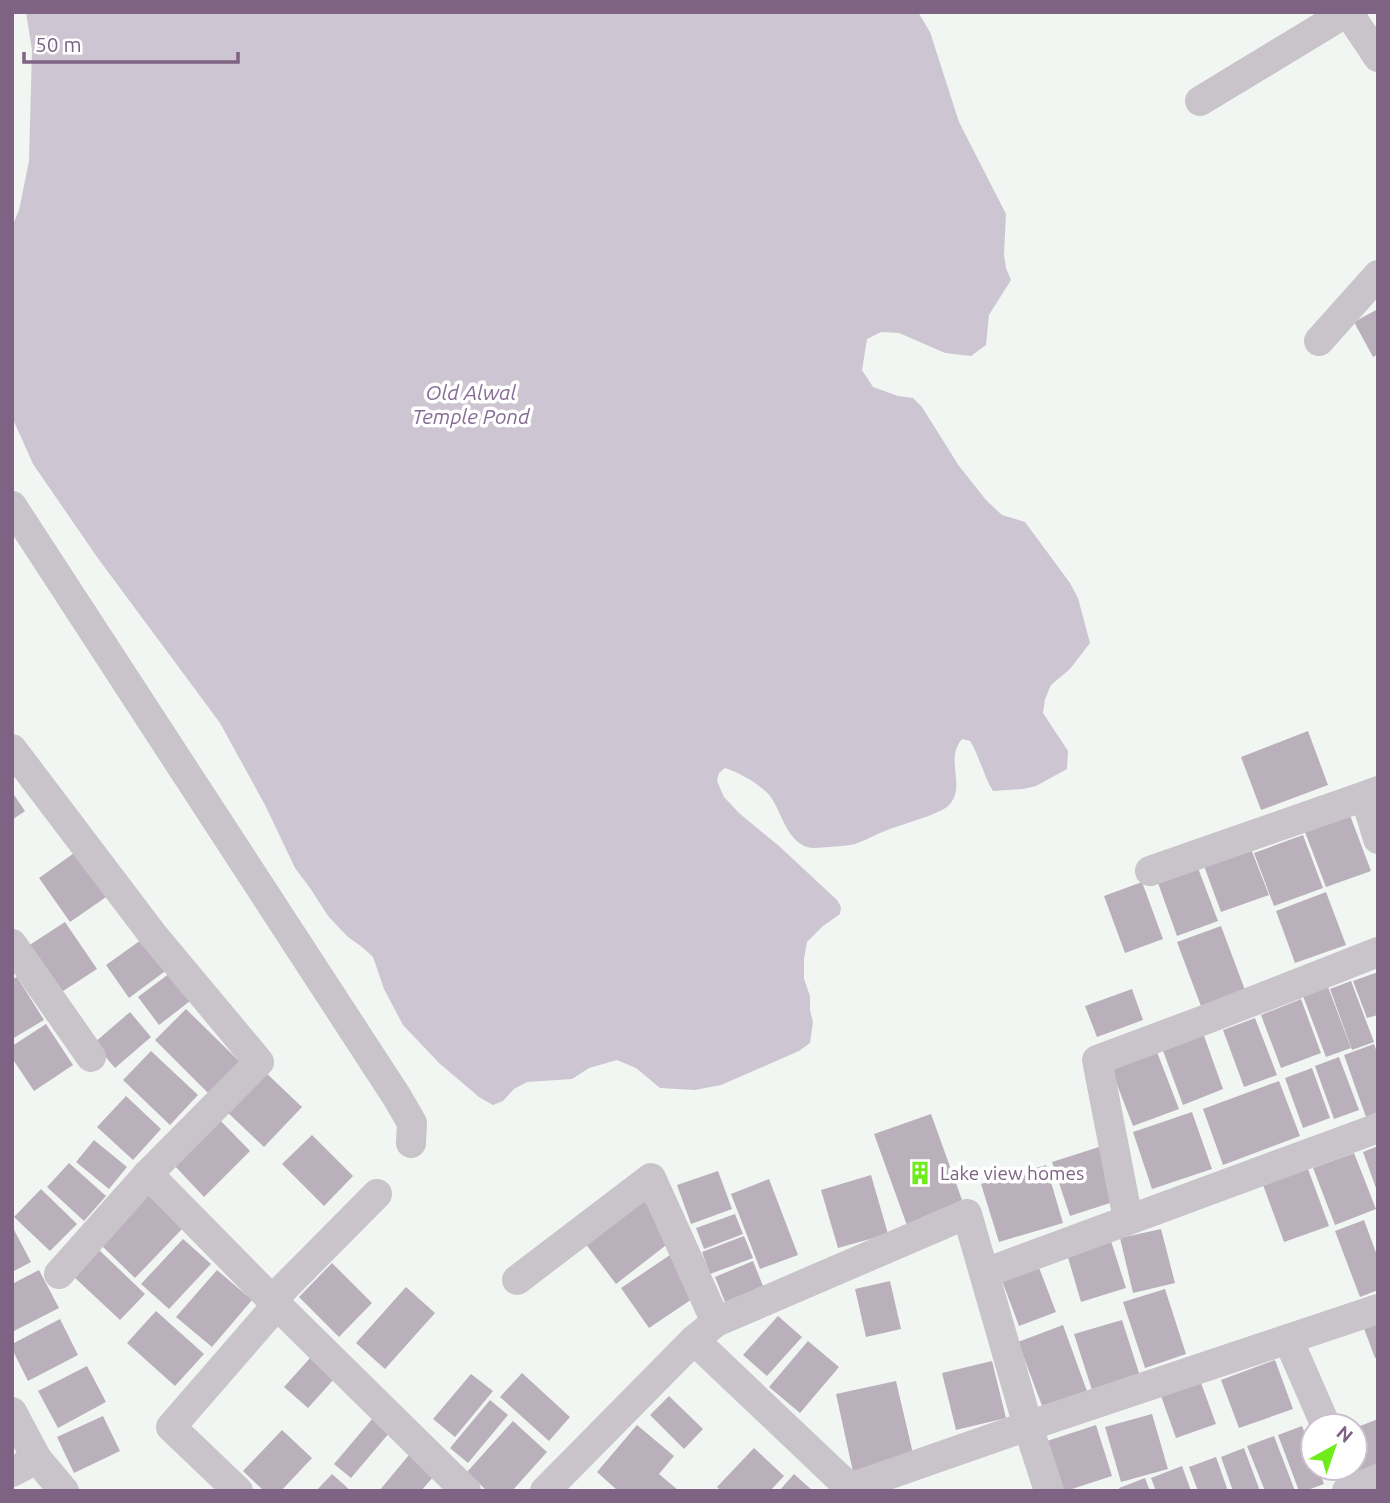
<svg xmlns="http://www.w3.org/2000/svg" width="1390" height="1503" font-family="Ubuntu,sans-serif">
	<rect width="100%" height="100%" fill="#f1f6f3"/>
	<path fill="#cdc5d1" d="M 26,12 L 918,12 L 930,32 L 959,122 L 1006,214 L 1004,255 L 1006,268 L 1011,280 L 989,315 L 986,345 L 971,356 L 945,353 L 899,333 L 881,332 L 867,339 L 862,370 L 873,387 L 898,396 L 913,398 L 922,407 L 959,466 L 986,500 L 1002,515 L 1025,522 L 1070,583 L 1078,598 L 1090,643 L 1070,669 L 1051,685 L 1045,699 L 1043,713 L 1068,751 L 1067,769 L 1036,786 L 1023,789 L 993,791 C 983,775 980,757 970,741 L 962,739 C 944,760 967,786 949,805 C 941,814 903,824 890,829 C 878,833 867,840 855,844 C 847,846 837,846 829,847 C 822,847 814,849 807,847 C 786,840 782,812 770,796 C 760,784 740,773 725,768 L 719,773 L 717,781 L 724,797 L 739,813 L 779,846 L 837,900 L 841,907 L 840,914 L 823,926 L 807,942 L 804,959 L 804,979 L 810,996 L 810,1010 L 813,1022 L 810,1043 L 799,1051 L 721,1085 L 695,1090 L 660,1088 L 636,1068 L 617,1060 L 589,1068 L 572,1079 L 527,1082 L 514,1089 L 503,1101 L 493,1105 L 479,1097 L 439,1063 L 403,1025 L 384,989 L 373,957 L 362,947 L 348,937 L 328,916 L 310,888 L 295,868 L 265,805 L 220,723 L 97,557 L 33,464 L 12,417 L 12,227 L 19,210 L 29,161 L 32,50 Z"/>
	<g fill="#bab0bc">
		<polygon points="1378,309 1378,354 1373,357 1354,322"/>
		<polygon points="1308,731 1328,785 1261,810 1241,757"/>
		<polygon points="12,792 25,811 12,820"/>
		<polygon points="1348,810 1371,871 1326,887 1303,827"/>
		<polygon points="1303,835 1323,888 1274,906 1254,853"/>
		<polygon points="1251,849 1269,895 1221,912 1204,866"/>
		<polygon points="77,851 109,895 70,922 39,878"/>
		<polygon points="1198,868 1218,921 1177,936 1158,883"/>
		<polygon points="1142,882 1163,939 1125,953 1104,896"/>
		<polygon points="1326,892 1346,945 1295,963 1276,911"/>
		<polygon points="65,922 97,969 57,995 25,948"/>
		<polygon points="1221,926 1245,990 1201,1006 1177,942"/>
		<polygon points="148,935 172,966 129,998 106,965"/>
		<polygon points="174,970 194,998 159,1025 138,997"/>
		<polygon points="1378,972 1378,1015 1367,1018 1353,981"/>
		<polygon points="17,977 44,1020 12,1039 12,979"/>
		<polygon points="1351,981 1374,1042 1352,1050 1330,989"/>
		<polygon points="1328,987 1351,1048 1326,1057 1303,996"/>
		<polygon points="1132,989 1143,1020 1097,1037 1085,1006"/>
		<polygon points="1301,999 1321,1053 1281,1068 1261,1015"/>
		<polygon points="186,1009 240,1062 208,1093 155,1040"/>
		<polygon points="130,1012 151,1037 115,1068 94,1043"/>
		<polygon points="1255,1018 1277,1075 1244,1087 1223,1030"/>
		<polygon points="46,1024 73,1065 34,1091 12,1058 12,1046"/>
		<polygon points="1203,1033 1223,1089 1183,1105 1162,1048"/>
		<polygon points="1374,1044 1378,1055 1378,1112 1366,1117 1344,1055"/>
		<polygon points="151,1051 198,1095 170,1125 123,1080"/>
		<polygon points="1157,1052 1179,1109 1133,1126 1111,1069"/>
		<polygon points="1339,1057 1359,1110 1334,1119 1315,1066"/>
		<polygon points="1312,1068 1330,1118 1303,1128 1285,1078"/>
		<polygon points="263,1070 302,1107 264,1147 225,1110"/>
		<polygon points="1279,1081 1300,1136 1223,1165 1203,1109"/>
		<polygon points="126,1096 161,1129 133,1160 97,1127"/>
		<polygon points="1192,1112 1212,1169 1152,1189 1133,1132"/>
		<polygon points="931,1114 966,1211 909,1231 874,1134"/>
		<polygon points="220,1120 250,1151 204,1197 174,1165"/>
		<polygon points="312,1135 353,1176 324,1206 282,1164"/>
		<polygon points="94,1140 127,1167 109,1189 76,1162"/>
		<polygon points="1378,1146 1378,1191 1377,1191 1363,1152"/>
		<polygon points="1099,1147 1116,1201 1070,1216 1052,1162"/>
		<polygon points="1354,1153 1376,1209 1335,1225 1313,1168"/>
		<polygon points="69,1163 106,1196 84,1221 47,1187"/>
		<polygon points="1046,1165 1063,1223 999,1242 981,1184"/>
		<polygon points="1308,1169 1329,1226 1284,1242 1263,1185"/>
		<polygon points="718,1171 732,1209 691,1224 677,1185"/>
		<polygon points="871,1175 888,1234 838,1248 821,1190"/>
		<polygon points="769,1179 798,1255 760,1269 731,1194"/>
		<polygon points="41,1189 77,1224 50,1251 14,1217"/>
		<polygon points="147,1194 183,1228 135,1278 99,1243"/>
		<polygon points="642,1198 674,1239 616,1284 585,1243"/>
		<polygon points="735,1214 743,1234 704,1249 696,1228"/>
		<polygon points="1364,1220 1378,1258 1378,1290 1360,1297 1335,1231"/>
		<polygon points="12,1226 31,1262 12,1272"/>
		<polygon points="1161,1229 1175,1283 1133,1293 1120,1238"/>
		<polygon points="744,1236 753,1258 710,1274 702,1252"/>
		<polygon points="183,1239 211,1264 169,1309 141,1284"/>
		<polygon points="1111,1241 1126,1288 1081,1302 1067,1254"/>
		<polygon points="98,1249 145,1294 120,1320 73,1276"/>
		<polygon points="673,1253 701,1293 649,1328 621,1288"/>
		<polygon points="753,1261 763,1286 725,1302 715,1277"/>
		<polygon points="332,1263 372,1303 339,1337 299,1297"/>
		<polygon points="1038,1265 1056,1312 1019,1326 1001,1278"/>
		<polygon points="39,1270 59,1308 12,1332 12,1284"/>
		<polygon points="217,1270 252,1300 212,1347 176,1317"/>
		<polygon points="890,1281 901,1329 866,1337 855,1289"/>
		<polygon points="406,1287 435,1313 385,1369 356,1343"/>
		<polygon points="1165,1289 1186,1354 1145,1368 1123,1302"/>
		<polygon points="156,1311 204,1354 175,1386 127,1343"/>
		<polygon points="778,1316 802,1337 767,1376 743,1355"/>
		<polygon points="1378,1318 1378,1357 1375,1358 1362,1323"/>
		<polygon points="60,1319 78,1355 28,1381 12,1349 12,1344"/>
		<polygon points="1122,1320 1140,1376 1092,1390 1074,1334"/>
		<polygon points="1063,1325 1088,1394 1044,1411 1018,1342"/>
		<polygon points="808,1341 839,1367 800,1413 769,1387"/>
		<polygon points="311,1357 335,1378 308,1408 284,1387"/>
		<polygon points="1275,1360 1293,1409 1239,1428 1221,1380"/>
		<polygon points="992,1361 1006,1418 956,1430 942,1373"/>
		<polygon points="87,1366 106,1402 58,1428 38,1391"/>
		<polygon points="522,1373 570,1417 549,1441 500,1397"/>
		<polygon points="471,1374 493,1391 455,1437 433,1419"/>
		<polygon points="896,1381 914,1458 853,1472 836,1394"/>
		<polygon points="1201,1383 1216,1424 1176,1438 1161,1396"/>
		<polygon points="669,1396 703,1429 684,1449 650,1415"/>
		<polygon points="490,1400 508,1415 468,1463 450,1448"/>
		<polygon points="1152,1414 1168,1469 1121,1482 1105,1427"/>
		<polygon points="103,1416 120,1451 74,1473 57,1437"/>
		<polygon points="373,1418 390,1432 351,1478 334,1464"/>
		<polygon points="1378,1419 1378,1471 1360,1477 1355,1465 1355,1428"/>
		<polygon points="513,1421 547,1452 512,1491 487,1491 467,1472"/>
		<polygon points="637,1425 674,1456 659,1474 679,1491 618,1491 597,1472"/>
		<polygon points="1096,1425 1112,1476 1066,1491 1056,1491 1041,1443"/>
		<polygon points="1302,1426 1313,1455 1313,1468 1318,1468 1324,1484 1305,1491 1299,1491 1278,1435"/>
		<polygon points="282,1430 312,1458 281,1491 264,1491 243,1471"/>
		<polygon points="1274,1436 1295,1491 1265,1491 1247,1446"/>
		<polygon points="754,1448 784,1476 770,1491 721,1491 717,1487"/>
		<polygon points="1244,1448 1260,1491 1233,1491 1221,1457"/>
		<polygon points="409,1455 434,1476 421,1491 379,1491"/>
		<polygon points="1216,1457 1228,1491 1198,1491 1189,1467"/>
		<polygon points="1182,1466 1191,1491 1156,1491 1151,1478"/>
		<polygon points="332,1474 351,1491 316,1491"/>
		<polygon points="794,1474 813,1491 779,1491"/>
		<polygon points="1145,1478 1150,1491 1120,1491 1119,1488"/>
	</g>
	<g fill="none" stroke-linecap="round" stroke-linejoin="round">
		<g stroke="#c9c3ca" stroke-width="30">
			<polyline points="1348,12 1378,57"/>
			<polyline points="1200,101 1347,12"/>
			<polyline points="1319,341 1378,275"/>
			<polyline points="12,506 397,1097 412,1123 411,1143"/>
			<polyline points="12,749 153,935 259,1062 148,1174 59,1274"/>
			<polyline points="1378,791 1365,796 1378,839"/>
			<polyline points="1150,871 1365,796"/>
			<polyline points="12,944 91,1057"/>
			<polyline points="148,1174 277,1305 466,1491"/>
			<polyline points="1128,1219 1097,1060 1207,1019 1378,952"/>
			<polyline points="985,1273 1378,1128"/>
			<polyline points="517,1280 651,1178 716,1322"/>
			<polyline points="272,1300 377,1194"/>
			<polyline points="1288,1339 1326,1426"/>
			<polyline points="694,1340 853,1491"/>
			<polyline points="12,1412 37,1459 64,1491"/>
			<polyline points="12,1472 37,1459"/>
			<polyline points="238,1491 171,1427 277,1305"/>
			<polyline points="545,1491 694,1340 716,1322 967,1214 1028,1426 1049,1491"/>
			<polyline points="847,1491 850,1488 1028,1426 1378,1309"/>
			<polyline points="1347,1491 1378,1479"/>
		</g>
	</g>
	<defs>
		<g id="building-bare" transform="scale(1.89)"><path d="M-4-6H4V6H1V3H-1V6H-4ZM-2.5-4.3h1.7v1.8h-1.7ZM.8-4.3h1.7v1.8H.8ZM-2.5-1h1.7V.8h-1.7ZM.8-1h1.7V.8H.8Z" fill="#70eb1c" stroke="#fff" stroke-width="2.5" paint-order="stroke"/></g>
	</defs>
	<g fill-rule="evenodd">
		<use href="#building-bare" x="920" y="1173"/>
	</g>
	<g text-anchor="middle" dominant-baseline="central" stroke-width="7" stroke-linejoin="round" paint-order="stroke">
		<g font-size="19" fill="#7e6384" stroke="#fff" text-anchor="start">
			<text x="940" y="1173">Lake view homes</text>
		</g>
		<g font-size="21" font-style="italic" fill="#876d96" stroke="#fff">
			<text x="471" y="392">Old Alwal<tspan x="471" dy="24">Temple Pond</tspan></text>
		</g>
	</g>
	<rect width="1390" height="1503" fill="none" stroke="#7e6384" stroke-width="28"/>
	<g transform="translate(1334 1447) rotate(40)"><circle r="33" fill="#ffffff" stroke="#cbc1ce" stroke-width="2"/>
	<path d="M0-5L12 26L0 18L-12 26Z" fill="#70eb1c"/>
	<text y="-10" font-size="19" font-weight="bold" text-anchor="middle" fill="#7e6384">N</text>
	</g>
	<path d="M24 52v10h214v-10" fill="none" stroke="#7e6384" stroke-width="3.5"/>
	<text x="35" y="52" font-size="21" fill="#7e6384" stroke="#ffffff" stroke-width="5" paint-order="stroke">50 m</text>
</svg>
